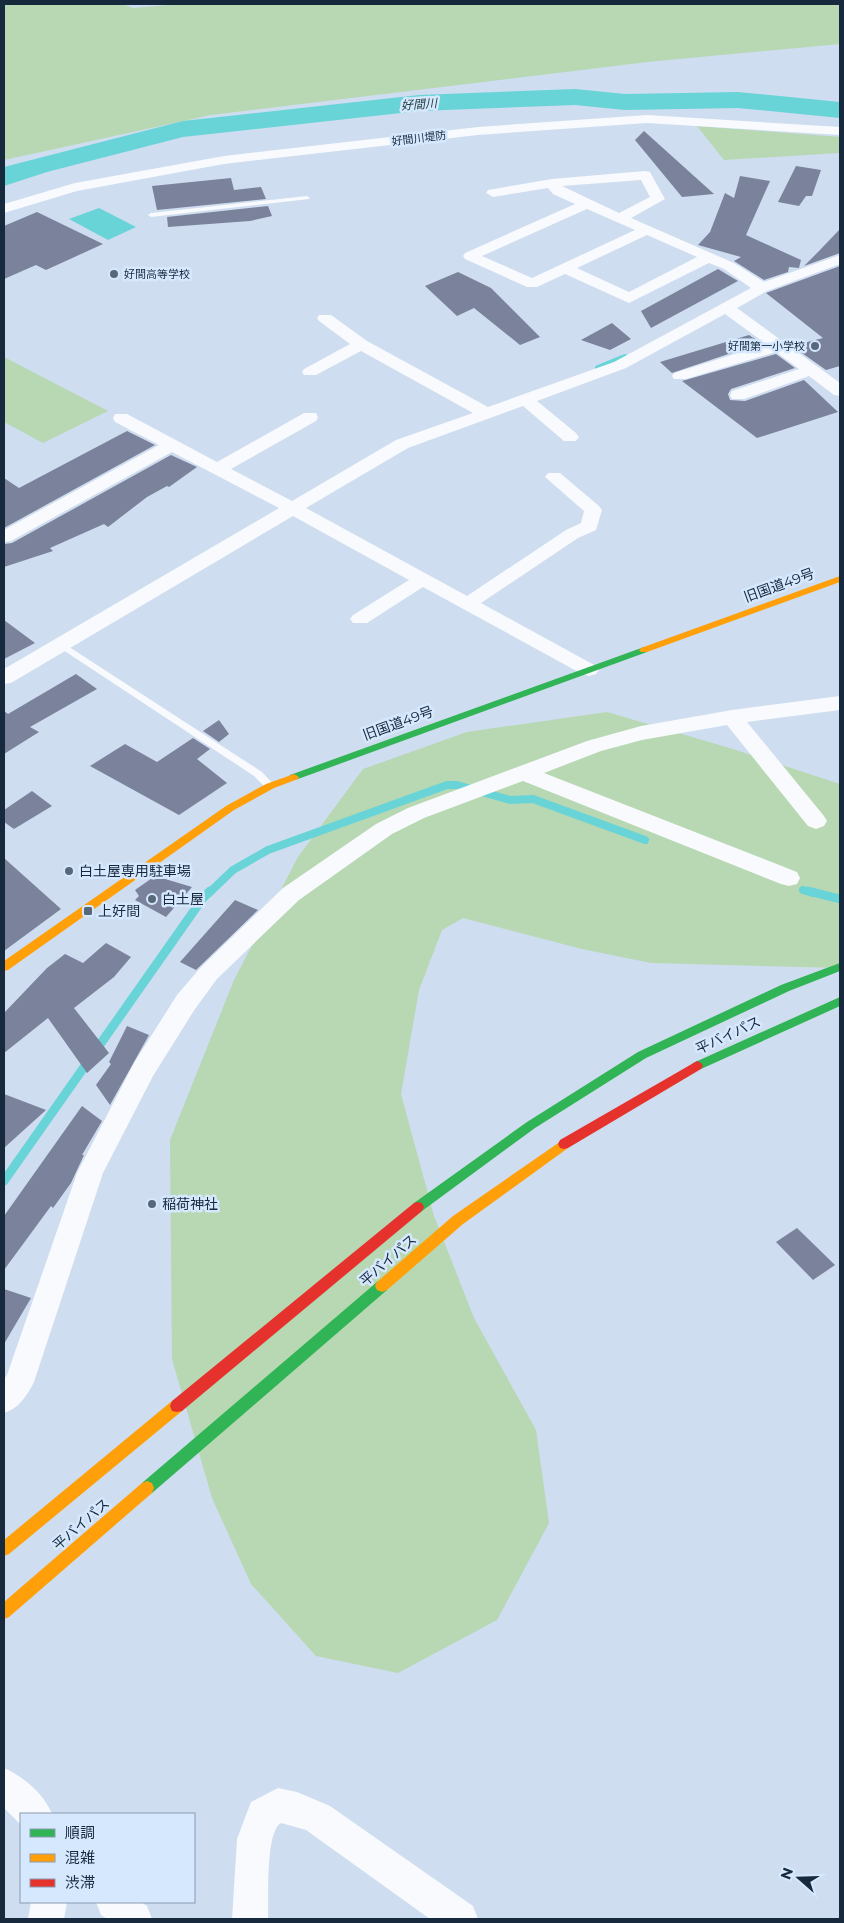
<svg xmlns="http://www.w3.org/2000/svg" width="844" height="1923" font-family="Montserrat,'Noto Sans JP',sans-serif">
	<rect width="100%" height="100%" fill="#ceddef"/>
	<g fill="#b7d8b2">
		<polygon points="4,4 122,4 133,8 181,4 840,4 840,44 647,62 211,115 4,160"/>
		<polygon points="697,126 840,137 840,153 724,160"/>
		<polygon points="4,357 108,411 43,443 4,422"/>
		<polygon points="607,712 736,750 840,784 840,968 651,963 582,949 463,918 442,930 419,990 401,1094 434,1216 474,1318 536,1430 549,1523 497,1620 398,1673 316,1656 251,1584 212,1498 172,1359 170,1140 234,980 298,857 363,769 467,732"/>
	</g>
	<polygon fill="#68d4d7" points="99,208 136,227 108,240 69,219"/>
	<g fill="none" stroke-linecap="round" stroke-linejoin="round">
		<polyline stroke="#68d4d7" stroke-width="6" points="598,368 625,357"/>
		<g stroke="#68d4d7" stroke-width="8">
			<polyline points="803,890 813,893"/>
			<polyline points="209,893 233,870 268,850 447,785 457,785 510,800 533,799 645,840"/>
		</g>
		<g stroke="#68d4d7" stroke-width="9">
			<polyline points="808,891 840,899"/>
			<polyline points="4,1181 203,898 210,891"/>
		</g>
		<polygon fill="#68d4d7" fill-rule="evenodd" points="575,89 625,94 738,92 840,102 840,118 738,108 625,110 575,105 419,111 183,137 47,172 4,186 4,167 183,121 419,95"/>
	</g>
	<g fill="#7b829b">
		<polygon points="644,131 714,194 682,197 635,140"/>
		<polygon points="796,166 821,170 812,196 806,196 799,206 778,202"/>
		<polygon points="740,176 770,181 746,235 801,260 799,268 789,267 788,272 764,280 734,261 741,257 698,245 710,232 725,193 734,198"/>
		<polygon points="231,178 234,190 261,187 266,199 157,210 152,186"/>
		<polygon points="268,206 272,216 250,221 168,227 167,217"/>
		<polygon points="37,212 103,244 46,270 36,265 4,279 4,226"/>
		<polygon points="840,229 840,253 804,266 820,250"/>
		<polygon points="840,266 840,366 826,370 792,346 823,338 766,293"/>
		<polygon points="718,269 738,281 651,328 641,311"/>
		<polygon points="458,272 491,288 540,337 520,345 474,308 457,316 425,286"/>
		<polygon points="612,323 631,339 610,350 581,340"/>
		<polygon points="749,335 761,343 672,373 660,362"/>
		<polygon points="776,354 795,368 731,389 728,394 730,400 745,401 804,380 838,412 757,438 682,381"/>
		<polygon points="127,431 155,445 4,528 4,478 19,488"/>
		<polygon points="171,455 197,467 169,487 167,486 147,497 108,527 104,524 50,548 53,551 4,567 4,544 12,543"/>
		<polygon points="4,620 35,643 4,659"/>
		<polygon points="76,674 97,689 30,727 39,732 4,754 4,711 8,714"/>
		<polygon points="219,720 229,734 219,742 203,731"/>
		<polygon points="193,738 210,749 197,759 227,783 179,815 90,766 125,744 157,762"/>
		<polygon points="32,791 52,806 14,829 4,822 4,810"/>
		<polygon points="4,858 61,909 4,951"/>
		<polygon points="155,876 192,887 166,917 135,900 139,896 135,890"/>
		<polygon points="235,900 258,910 196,970 180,962"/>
		<polygon points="106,943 131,957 114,977 74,1008 109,1053 87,1073 48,1018 4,1053 4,1013 47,968 65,954 83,963"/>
		<polygon points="127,1026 149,1035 110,1105 96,1085 111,1064 109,1062"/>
		<polygon points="4,1094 46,1110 4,1148"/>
		<polygon points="82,1106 102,1121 82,1155 84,1155 71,1183 53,1208 51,1206 4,1270 4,1216"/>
		<polygon points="797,1228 835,1265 813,1280 776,1242"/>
		<polygon points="4,1289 31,1298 4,1344"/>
	</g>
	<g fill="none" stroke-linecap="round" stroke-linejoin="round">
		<g fill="#f8fafd" fill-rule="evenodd">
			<polygon points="307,196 310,198 309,199 151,217 148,215 151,213"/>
			<polygon points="60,641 262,772 275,786 274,788 266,788 254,776 57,646 57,642"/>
		</g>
		<g fill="#f8fafd" fill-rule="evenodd">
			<polygon points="647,115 840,127 840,135 647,123 478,135 224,164 77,191 4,213 4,204 75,183 224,156 478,127"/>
			<path d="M 645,171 L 650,172 L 665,199 L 631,218 L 734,263 L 764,282 L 840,255 L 840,264 L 767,291 L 737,308 L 840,383 L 840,396 L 834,395 L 809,376 L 744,399 L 732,399 L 730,395 L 732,391 L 799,369 L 776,352 L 686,379 L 674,379 L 672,376 L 674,373 L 766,344 L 725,314 L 626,368 L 537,401 L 576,433 L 579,437 L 576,441 L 564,441 L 523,406 L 408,448 L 306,508 L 467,596 L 566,530 L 581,523 L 584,511 L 545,477 L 548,473 L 560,473 L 599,506 L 602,510 L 596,530 L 578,538 L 481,603 L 596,666 L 599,670 L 596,674 L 589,676 L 582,674 L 423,587 L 367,623 L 353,623 L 350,619 L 353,615 L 409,580 L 293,516 L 11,683 L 4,684 L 4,669 L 279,508 L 172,452 L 11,541 L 4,542 L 4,530 L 159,445 L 115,422 L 113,418 L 115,414 L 127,414 L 217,462 L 304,413 L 316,413 L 318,417 L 316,421 L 231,469 L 292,501 L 396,440 L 473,413 L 361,351 L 316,375 L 304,375 L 302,372 L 304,369 L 350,344 L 319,321 L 317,318 L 319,315 L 331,315 L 367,341 L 488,407 L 614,362 L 751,288 L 724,269 L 709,263 L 629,303 L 565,274 L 537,287 L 527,287 L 465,259 L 463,256 L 465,253 L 575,204 L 553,194 L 548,188 L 493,197 L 486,193 L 488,190 L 552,179 ZM 641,180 L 650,197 L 619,213 L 562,186 ZM 587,209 L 635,230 L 532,278 L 482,256 ZM 647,235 L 697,257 L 629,292 L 577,268 Z"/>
			<path d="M 840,696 L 840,710 L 747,722 L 824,816 L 827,821 L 824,826 L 816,829 L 808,826 L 727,725 L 642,740 L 601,751 L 544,773 L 797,872 L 800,878 L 797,884 L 789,886 L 781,884 L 523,781 L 424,818 L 392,834 L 299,900 L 217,979 L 195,1009 L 153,1076 L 103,1173 L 34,1382 C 27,1396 18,1409 4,1413 L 4,1379 L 7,1375 L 77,1173 L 134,1063 L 177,995 L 201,967 L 283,888 L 376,824 L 408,808 L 587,741 L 641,726 L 732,710 Z"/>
			<path d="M 4,1768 C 23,1776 45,1795 52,1814 L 21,1814 L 21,1825 L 4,1808 Z"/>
			<path d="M 278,1788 L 297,1792 L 330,1806 L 473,1906 L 478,1919 L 430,1919 L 306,1830 L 281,1823 C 265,1832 269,1900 268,1919 L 232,1919 L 237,1839 L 251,1802 Z"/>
			<polygon points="31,1902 67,1902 64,1919 28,1919"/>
			<polygon points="96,1902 141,1902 147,1906 152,1919 107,1919 101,1915"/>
		</g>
		<g fill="#30b455" fill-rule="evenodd">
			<polygon points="644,647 649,650 647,652 298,779 294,780 289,777 290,775"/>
			<polygon points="840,963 840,971 789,991 646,1058 535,1128 422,1211 418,1212 414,1211 412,1207 414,1203 527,1122 638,1052 781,985"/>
			<polygon points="840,997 840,1006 701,1069 693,1069 691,1066 693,1063"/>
			<polygon points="382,1280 387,1282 389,1286 387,1290 152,1493 147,1495 142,1493 140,1488 142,1483 377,1282"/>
		</g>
		<g fill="#ff9f0a" fill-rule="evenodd">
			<polygon points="840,576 840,582 647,652 641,652 639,650 641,648"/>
			<polygon points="294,774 299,777 298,779 274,788 234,810 8,970 4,971 4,961 226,806 266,784"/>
			<polygon points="564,1139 568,1140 570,1144 568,1148 463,1224 387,1290 382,1292 377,1290 375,1286 377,1282 453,1216"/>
			<polygon points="177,1400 182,1401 184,1406 182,1411 9,1554 4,1556 4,1540 172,1401"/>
			<polygon points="147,1481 152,1483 154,1488 152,1493 9,1617 4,1619 4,1602 142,1483"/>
		</g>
		<g fill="#e5322d" fill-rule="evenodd">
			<polygon points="697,1061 701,1063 703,1066 701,1069 568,1148 564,1149 560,1148 558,1144 560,1140"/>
			<polygon points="418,1202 422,1203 424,1207 422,1211 182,1411 177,1412 172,1411 170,1406 172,1401 414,1203"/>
		</g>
	</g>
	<g fill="#57687b" stroke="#d6e8fe" stroke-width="2">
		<circle cx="114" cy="274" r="5"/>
		<circle cx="815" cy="346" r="5"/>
		<circle cx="69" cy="871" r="5"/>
		<circle cx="152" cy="899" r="5"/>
		<rect x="83" y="906" width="10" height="10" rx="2.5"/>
		<circle cx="152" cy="1204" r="5"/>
	</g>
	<g text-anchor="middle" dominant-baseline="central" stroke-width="5" stroke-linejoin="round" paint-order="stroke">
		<g font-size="11" fill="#17293d" stroke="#d6e8fe">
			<text transform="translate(419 138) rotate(-7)">好間川堤防</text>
		</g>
		<g font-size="11" fill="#17293d" stroke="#d6e8fe" text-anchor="start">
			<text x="124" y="274">好間高等学校</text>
			<text x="805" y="346" text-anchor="end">好間第一小学校</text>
		</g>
		<g font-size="12" font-style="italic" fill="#22403f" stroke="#d6e8fe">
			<text transform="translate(419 104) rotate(-4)">好間川</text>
		</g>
		<g font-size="14" fill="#17293d" stroke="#d6e8fe">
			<text transform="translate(779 585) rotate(-20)">旧国道49号</text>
			<text transform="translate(398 723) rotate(-20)">旧国道49号</text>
			<text transform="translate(728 1035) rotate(-25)">平バイパス</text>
			<text transform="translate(388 1260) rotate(-41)">平バイパス</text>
			<text transform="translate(81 1524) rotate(-41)">平バイパス</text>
		</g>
		<g font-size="14" fill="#17293d" stroke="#d6e8fe" text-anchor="start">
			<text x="79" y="871">白土屋専用駐車場</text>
			<text x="162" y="899">白土屋</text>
			<text x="98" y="911">上好間</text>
			<text x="162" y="1204">稲荷神社</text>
		</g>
	</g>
	<rect width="844" height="1923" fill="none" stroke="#17293d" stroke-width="10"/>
	<rect x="20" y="1813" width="175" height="90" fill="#d6e8fe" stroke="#8a9cb1"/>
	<rect x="30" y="1829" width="25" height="8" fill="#30b455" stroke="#8a9cb1"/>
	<text x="65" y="1838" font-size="15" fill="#17293d">順調</text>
	<rect x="30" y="1854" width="25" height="8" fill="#ff9f0a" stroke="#8a9cb1"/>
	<text x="65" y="1863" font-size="15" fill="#17293d">混雑</text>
	<rect x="30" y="1879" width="25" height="8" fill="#e5322d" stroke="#8a9cb1"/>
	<text x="65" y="1888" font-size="15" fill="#17293d">渋滞</text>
	<g transform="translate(799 1878) rotate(290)" stroke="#d6e8fe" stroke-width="4" paint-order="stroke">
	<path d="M0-4L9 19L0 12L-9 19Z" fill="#17293d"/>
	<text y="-8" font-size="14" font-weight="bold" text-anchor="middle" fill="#17293d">N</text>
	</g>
</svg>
